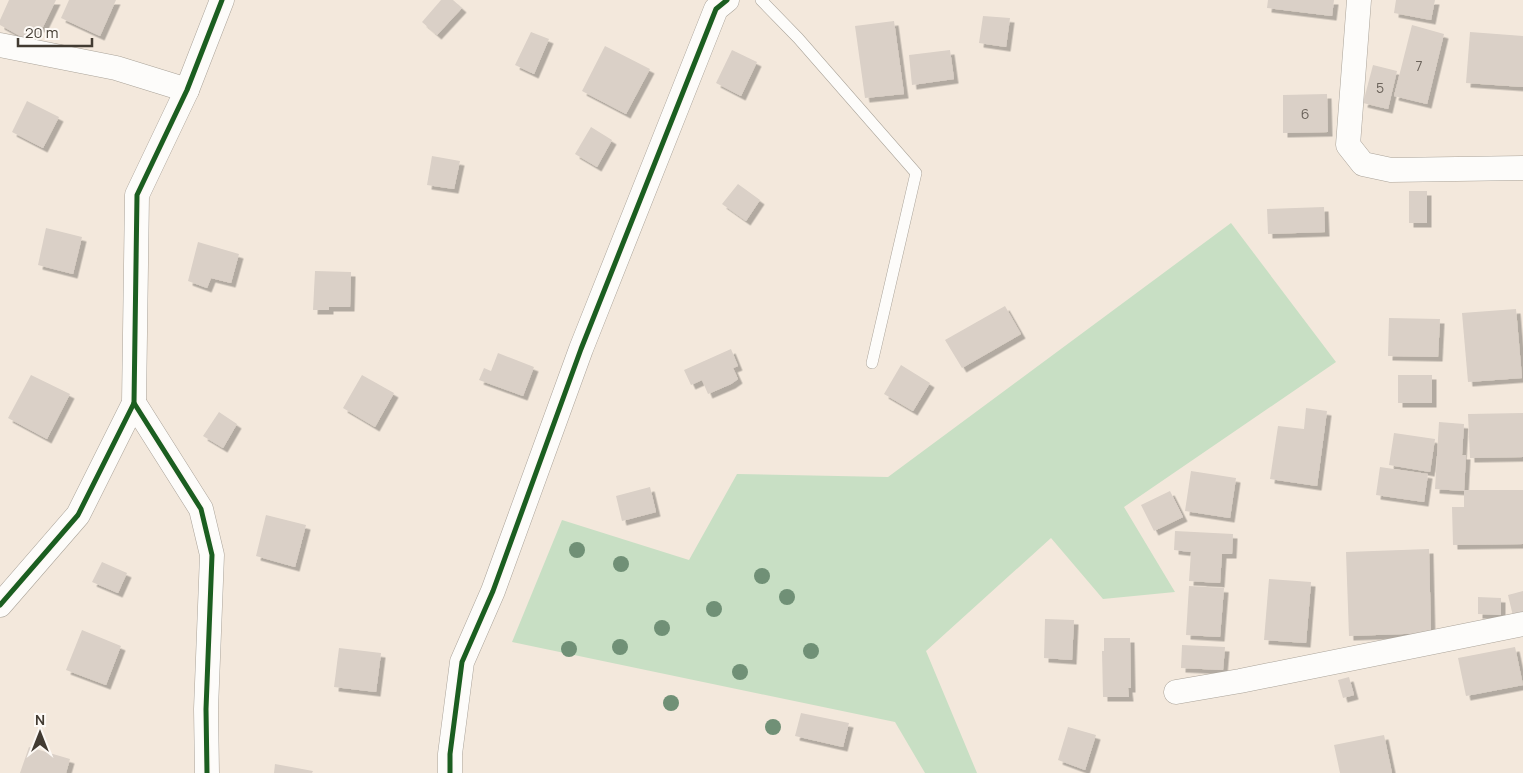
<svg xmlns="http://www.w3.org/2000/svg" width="1523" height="773" font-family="Manrope,sans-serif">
	<defs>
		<filter id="shadow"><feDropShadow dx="4.5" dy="4.5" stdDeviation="0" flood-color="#0004"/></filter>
	</defs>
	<rect width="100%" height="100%" fill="#f3e8dc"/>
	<polygon fill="#c8dfc4" points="1231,223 1336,362 1124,507 1175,592 1103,599 1051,538 926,651 977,773 925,773 895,722 512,642 562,520 689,560 737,474 888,477"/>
	<g fill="#dad0c7" filter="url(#shadow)">
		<polygon points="9,0 56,0 42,29 39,27 31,42 0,25 0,20"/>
		<polygon points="69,0 116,0 100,36 61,18"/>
		<polygon points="441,0 453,0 462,8 437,35 422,22"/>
		<polygon points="1268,0 1334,0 1332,16 1267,8"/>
		<polygon points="1396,0 1435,0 1431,20 1394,13"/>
		<polygon points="983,16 1010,18 1006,47 979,43"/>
		<polygon points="894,21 904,94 865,98 855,26"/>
		<polygon points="1412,25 1444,34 1427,104 1394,96"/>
		<polygon points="531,32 549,39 534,74 515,65"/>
		<polygon points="1470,32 1523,36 1523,87 1466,83"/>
		<polygon points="605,46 650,69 626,114 582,91"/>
		<polygon points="732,50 757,62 741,96 716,83"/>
		<polygon points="950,50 954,79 912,85 909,55"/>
		<polygon points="1373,65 1397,71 1388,109 1363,103"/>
		<polygon points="1327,94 1328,132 1283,133 1283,95"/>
		<polygon points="27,101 59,117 43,148 12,132"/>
		<polygon points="591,127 612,140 597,167 575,154"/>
		<polygon points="432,156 460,161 454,189 427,185"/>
		<polygon points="738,184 760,200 746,221 722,204"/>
		<rect x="1409" y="191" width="18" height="32"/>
		<polygon points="1324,207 1325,232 1268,234 1267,209"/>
		<polygon points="46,228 82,237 73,274 38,265"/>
		<polygon points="198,242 239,254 231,283 211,278 207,288 188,281"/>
		<polygon points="315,271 351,272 350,307 329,307 329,310 313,310"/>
		<polygon points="1005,306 1021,334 962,368 945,340"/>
		<polygon points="1516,309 1522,378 1468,382 1462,313"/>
		<polygon points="1389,318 1440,319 1438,357 1388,356"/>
		<polygon points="731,349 738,366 733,368 738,379 731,384 708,394 702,380 691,385 684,370"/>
		<polygon points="498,353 534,367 523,396 479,380 484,368 491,371"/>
		<polygon points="901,365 930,383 913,411 884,394"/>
		<polygon points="31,375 70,394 47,439 8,418"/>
		<polygon points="362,375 394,393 375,427 343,408"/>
		<rect x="1398" y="375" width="34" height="28"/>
		<polygon points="1306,408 1327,411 1317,486 1270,479 1278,426 1304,429"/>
		<polygon points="219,412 237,424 223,448 203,436"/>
		<polygon points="1523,413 1523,457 1470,458 1468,414"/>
		<polygon points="1439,422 1464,424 1462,455 1466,455 1464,491 1435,489"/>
		<polygon points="1394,433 1435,439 1430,472 1389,465"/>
		<polygon points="1380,467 1428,474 1424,502 1376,495"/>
		<polygon points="1191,471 1236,478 1230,518 1185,511"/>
		<polygon points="650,487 656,512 622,521 616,496"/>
		<polygon points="1464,490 1523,490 1523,544 1453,545 1452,507 1464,507"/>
		<polygon points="1170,491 1183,517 1154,531 1141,505"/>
		<polygon points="266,515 306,525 295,567 256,556"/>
		<polygon points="1175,531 1233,534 1232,554 1222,554 1220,583 1189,581 1191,552 1174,550"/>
		<polygon points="1429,549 1431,633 1349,636 1346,552"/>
		<polygon points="102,562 127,573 118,593 92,582"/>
		<polygon points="1269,579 1311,582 1306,643 1264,640"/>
		<polygon points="1189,586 1224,588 1220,637 1186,635"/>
		<polygon points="1523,591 1523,613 1513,616 1508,595"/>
		<polygon points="1478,597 1501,598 1501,615 1478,614"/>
		<polygon points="1045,619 1074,620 1072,660 1044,658"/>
		<polygon points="82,630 121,646 106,685 66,670"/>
		<polygon points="1104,638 1130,638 1131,688 1128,688 1129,697 1103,697 1102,651 1104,651"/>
		<polygon points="1182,645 1225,647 1223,670 1181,668"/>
		<polygon points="1515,647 1523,685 1466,696 1458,658"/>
		<polygon points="339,648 381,653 376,692 334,687"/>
		<polygon points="1349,677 1354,695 1343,698 1338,680"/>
		<polygon points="801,713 849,723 843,747 795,736"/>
		<polygon points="1068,727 1096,735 1085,770 1058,760"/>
		<polygon points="1384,735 1392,773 1340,773 1334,745"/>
		<polygon points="29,747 70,759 66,773 20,773"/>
		<polygon points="275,764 313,771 312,773 274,773"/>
	</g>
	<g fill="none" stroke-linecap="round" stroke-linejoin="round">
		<g stroke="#aaa399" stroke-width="12">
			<polyline id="service" points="761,0 798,38 916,173 872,363"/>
		</g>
		<g stroke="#aaa399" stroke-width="25">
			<g id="minor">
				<polyline points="1359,0 1348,145 1363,164 1391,170 1523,168"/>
				<polyline points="0,45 116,68 187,90"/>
				<polyline points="134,403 201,509 212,555 206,709 207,773"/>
				<polyline points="0,605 78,515 134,403 137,195 187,90 222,0"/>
				<polyline points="1176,692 1240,681 1523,624"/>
				<polyline points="450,773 450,754 462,662 493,591 581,349 716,9 727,0"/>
			</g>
		</g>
		<use href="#service" stroke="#fdfcfa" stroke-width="11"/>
		<use href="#minor" stroke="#fdfcfa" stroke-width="24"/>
		<g stroke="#fdf9f5" stroke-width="8">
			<g id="cycleway">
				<polyline points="134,403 201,509 212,555 206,709 207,773"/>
				<polyline points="0,605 78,515 134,403 137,195 187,90 222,0"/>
				<polyline points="450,773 450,754 462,662 493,591 581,349 716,9 727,0"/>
			</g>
		</g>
		<use href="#cycleway" stroke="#1b5e20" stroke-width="5"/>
	</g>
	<g fill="#709076">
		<circle cx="577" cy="550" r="8"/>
		<circle cx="621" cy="564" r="8"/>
		<circle cx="762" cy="576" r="8"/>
		<circle cx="787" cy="597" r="8"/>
		<circle cx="714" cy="609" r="8"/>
		<circle cx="662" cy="628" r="8"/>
		<circle cx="620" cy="647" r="8"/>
		<circle cx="569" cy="649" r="8"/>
		<circle cx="811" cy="651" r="8"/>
		<circle cx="740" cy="672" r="8"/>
		<circle cx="671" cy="703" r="8"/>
		<circle cx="773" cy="727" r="8"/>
	</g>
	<g text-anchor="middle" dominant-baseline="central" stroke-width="4" stroke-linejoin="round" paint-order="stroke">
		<g font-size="14" fill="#6a625a">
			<text x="1419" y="65">7</text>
			<text x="1380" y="87">5</text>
			<text x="1305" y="113">6</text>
		</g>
	</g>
	<g transform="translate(40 733)" stroke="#fdf9f5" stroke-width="4" paint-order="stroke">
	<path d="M0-4L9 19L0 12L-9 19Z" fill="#423b32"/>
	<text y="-8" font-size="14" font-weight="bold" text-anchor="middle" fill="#423b32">N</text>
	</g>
	<path d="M18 38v8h74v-8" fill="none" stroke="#423b32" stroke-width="2.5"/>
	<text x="25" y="38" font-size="15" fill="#423b32" stroke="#fdf9f5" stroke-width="4" paint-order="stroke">20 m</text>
</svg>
